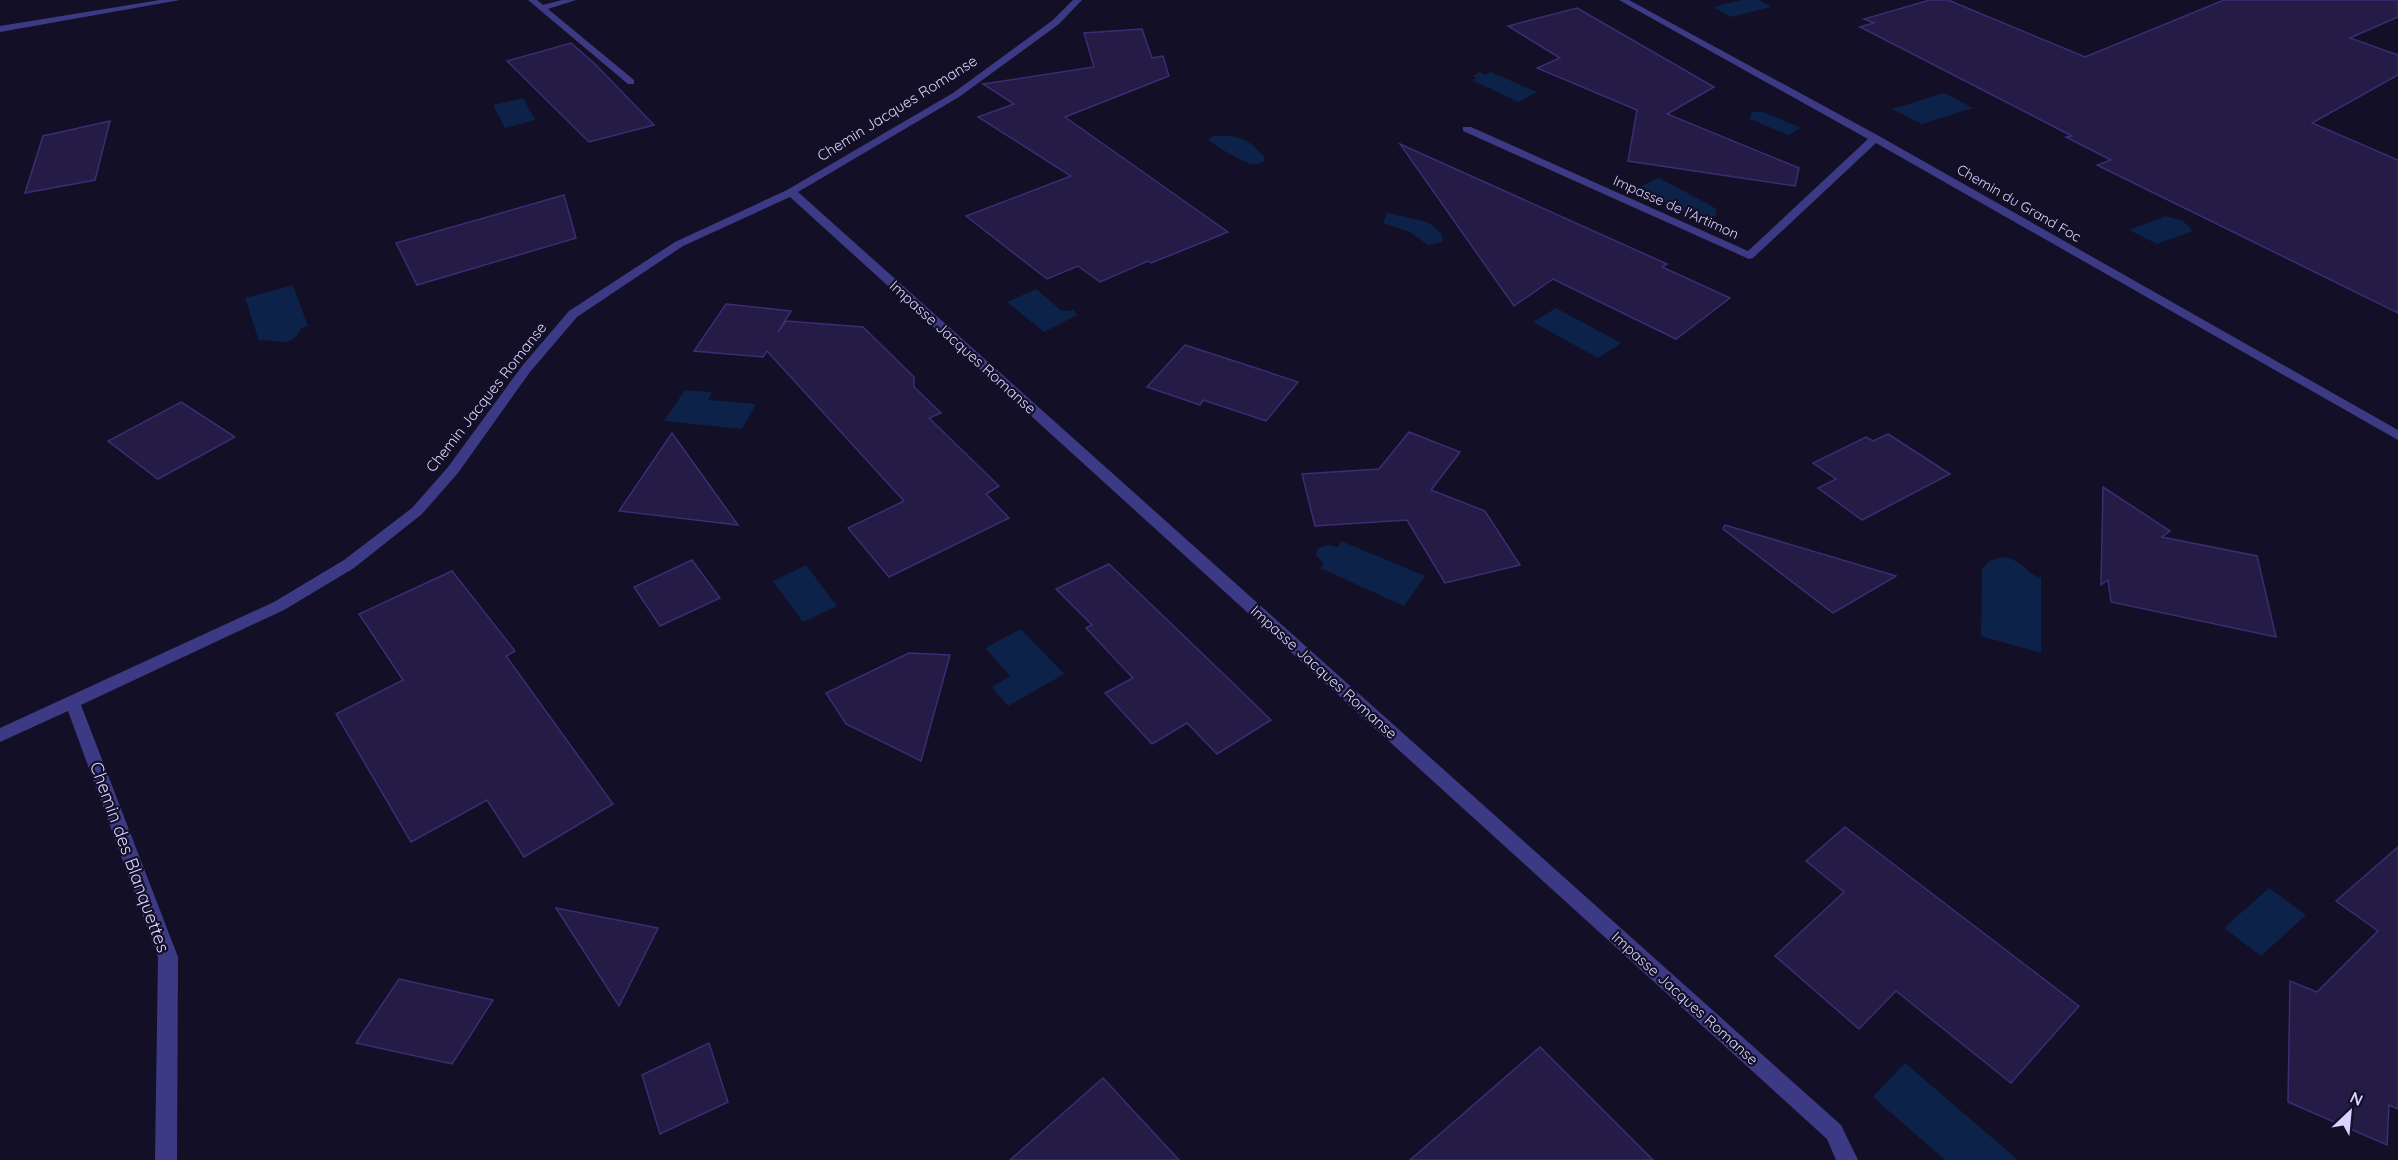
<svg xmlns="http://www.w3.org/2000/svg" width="2398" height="1160" font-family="Quicksand,sans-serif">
	<rect width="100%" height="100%" fill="#130f26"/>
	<g fill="#0c2248">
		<polygon points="1741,0 1759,0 1771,7 1731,17 1713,7"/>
		<polygon points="1480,72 1485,75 1491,72 1537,92 1518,102 1472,80 1477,78 1472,76"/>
		<polygon points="1944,93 1973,108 1922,124 1892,109"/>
		<polygon points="523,98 535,120 505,128 493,105"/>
		<polygon points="1752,112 1764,112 1801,128 1788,135 1750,119"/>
		<path d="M 1214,136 C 1239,135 1249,139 1265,158 L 1264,161 C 1259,164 1256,165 1250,164 C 1244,163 1212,144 1208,139 Z"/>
		<polygon points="1659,178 1712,206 1716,210 1716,216 1706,219 1695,218 1637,188"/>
		<polygon points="1387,213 1428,222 1442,234 1443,242 1428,245 1410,232 1383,223"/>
		<polygon points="2165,216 2183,221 2193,231 2157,244 2129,230"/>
		<path d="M 293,285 L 308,326 L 301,328 C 292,352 271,337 259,341 L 245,298 Z"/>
		<polygon points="1036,289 1062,311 1074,310 1077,315 1044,332 1007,302"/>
		<polygon points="1556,308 1621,343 1598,358 1533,322"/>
		<polygon points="685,390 712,392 708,400 756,404 742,429 664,421"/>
		<polygon points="1341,541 1425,576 1404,606 1320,568 1324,564 1316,555 1318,548 1328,545 1338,547"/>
		<path d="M 2002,557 C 2023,559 2025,573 2041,578 L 2041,653 L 1981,636 L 1982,569 L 1989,561 Z"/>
		<polygon points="806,565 837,606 803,622 773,581"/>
		<polygon points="1021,629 1064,674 1008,706 992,687 1010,676 985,648"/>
		<polygon points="2269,888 2306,915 2261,956 2224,928"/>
		<polygon points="1905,1063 2018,1160 1945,1160 1873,1097"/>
	</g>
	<g fill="#241b47" stroke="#3b2d73" stroke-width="1.5">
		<polygon points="1930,0 1948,0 2085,57 2224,0 2398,0 2398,17 2350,38 2398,55 2398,75 2312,123 2398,160 2398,313 2097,165 2111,160 2066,137 2072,136 1860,27 1874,23 1864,19"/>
		<polygon points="1577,8 1714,87 1667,114 1799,168 1795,186 1628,161 1637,110 1537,68 1560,58 1508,26"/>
		<polygon points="1142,29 1152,58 1163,56 1169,76 1065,117 1228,232 1151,263 1148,261 1100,282 1078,266 1047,279 966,216 1071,176 978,117 1014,104 983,84 1094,67 1084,33"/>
		<polygon points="571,43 595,64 654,125 589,142 507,61"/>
		<polygon points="110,121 95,180 25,193 43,136"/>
		<polygon points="1400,144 1667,264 1662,267 1730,298 1676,339 1553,279 1514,306"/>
		<polygon points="564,195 576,238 417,285 396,243"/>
		<polygon points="726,304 791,311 778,332 786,321 863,327 914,377 914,387 941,413 929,418 999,486 986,494 1009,518 889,577 848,528 904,501 767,351 763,357 694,351"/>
		<polygon points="1185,345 1259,369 1298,382 1266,421 1203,400 1200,405 1147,387"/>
		<polygon points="181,402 235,437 158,479 108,441"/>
		<polygon points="1409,432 1460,452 1431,490 1485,511 1520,565 1445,583 1407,520 1315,526 1302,474 1379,469"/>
		<polygon points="672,433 738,525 619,511"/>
		<polygon points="1888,434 1950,474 1862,520 1818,488 1836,479 1813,463 1866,437 1873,441"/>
		<polygon points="2103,487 2170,531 2162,537 2257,556 2276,637 2111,602 2108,580 2101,585"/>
		<polygon points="1725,525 1896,576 1833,613 1723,529"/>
		<polygon points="692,560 720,598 660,626 634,587"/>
		<polygon points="1109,564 1237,687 1271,720 1217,754 1187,723 1152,744 1105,693 1133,678 1086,628 1092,625 1056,589"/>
		<polygon points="452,571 515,651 506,656 613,804 524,857 487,800 411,842 336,714 403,680 359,614"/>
		<polygon points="909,653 950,655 921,761 846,724 826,693"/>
		<polygon points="1845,827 2079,1006 2011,1083 1896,991 1859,1029 1775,956 1844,892 1806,861"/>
		<polygon points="2398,847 2398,1109 2389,1105 2387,1145 2288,1102 2290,981 2317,992 2378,931 2336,901"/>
		<polygon points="556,908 658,928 619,1006"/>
		<polygon points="399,979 493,1000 452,1064 356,1043"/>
		<polygon points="709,1043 728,1102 660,1134 642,1075"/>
		<polygon points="1540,1047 1653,1160 1410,1160"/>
		<polygon points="1103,1078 1179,1160 1010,1160"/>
	</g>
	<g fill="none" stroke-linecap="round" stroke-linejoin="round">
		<g fill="#3d3a85" fill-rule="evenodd">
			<polygon points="160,0 180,0 0,32 0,26"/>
			<polygon points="528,0 537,0 543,5 562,0 576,0 548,9 634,80 634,84 628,84"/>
			<polygon points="1073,0 1082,0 1059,24 959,97 798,192 1841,1125 1858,1160 1836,1160 1827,1139 790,197 683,246 577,317 530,372 458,473 422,514 354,568 284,610 81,705 178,957 177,1160 155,1160 158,957 68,711 0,742 0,728 274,602 344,560 412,508 448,467 522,366 569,311 675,242 787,190 953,93 1053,20"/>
			<polygon points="1619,0 1629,0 1879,136 2398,430 2398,440 1876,143 1753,258 1749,259 1463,131 1463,127 1471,127 1748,251 1868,139"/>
		</g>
	</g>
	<g text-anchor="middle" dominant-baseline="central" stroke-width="4.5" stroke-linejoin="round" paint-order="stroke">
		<g font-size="14" fill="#d9d4ff" stroke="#130f26">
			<text transform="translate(2019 203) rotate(30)">Chemin du Grand Foc</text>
			<text transform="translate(1676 207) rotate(24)">Impasse de l'Artimon</text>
		</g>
		<g font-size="15" fill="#d9d4ff" stroke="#130f26">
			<text transform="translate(897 108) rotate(-32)">Chemin Jacques Romanse</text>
			<text transform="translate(963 347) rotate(42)">Impasse Jacques Romanse</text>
			<text transform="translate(486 397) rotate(-52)">Chemin Jacques Romanse</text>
			<text transform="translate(1324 672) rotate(42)">Impasse Jacques Romanse</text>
			<text transform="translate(1685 998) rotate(42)">Impasse Jacques Romanse</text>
		</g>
		<g font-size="18" fill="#d9d4ff" stroke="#130f26">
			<text transform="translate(130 857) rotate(70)">Chemin des Blanquettes</text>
		</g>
	</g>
	<g transform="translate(2350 1112) rotate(26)" stroke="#130f26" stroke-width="4.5" paint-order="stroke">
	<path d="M0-4.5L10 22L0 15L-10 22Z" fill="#d9d4ff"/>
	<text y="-9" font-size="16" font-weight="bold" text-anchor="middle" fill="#d9d4ff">N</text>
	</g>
</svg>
